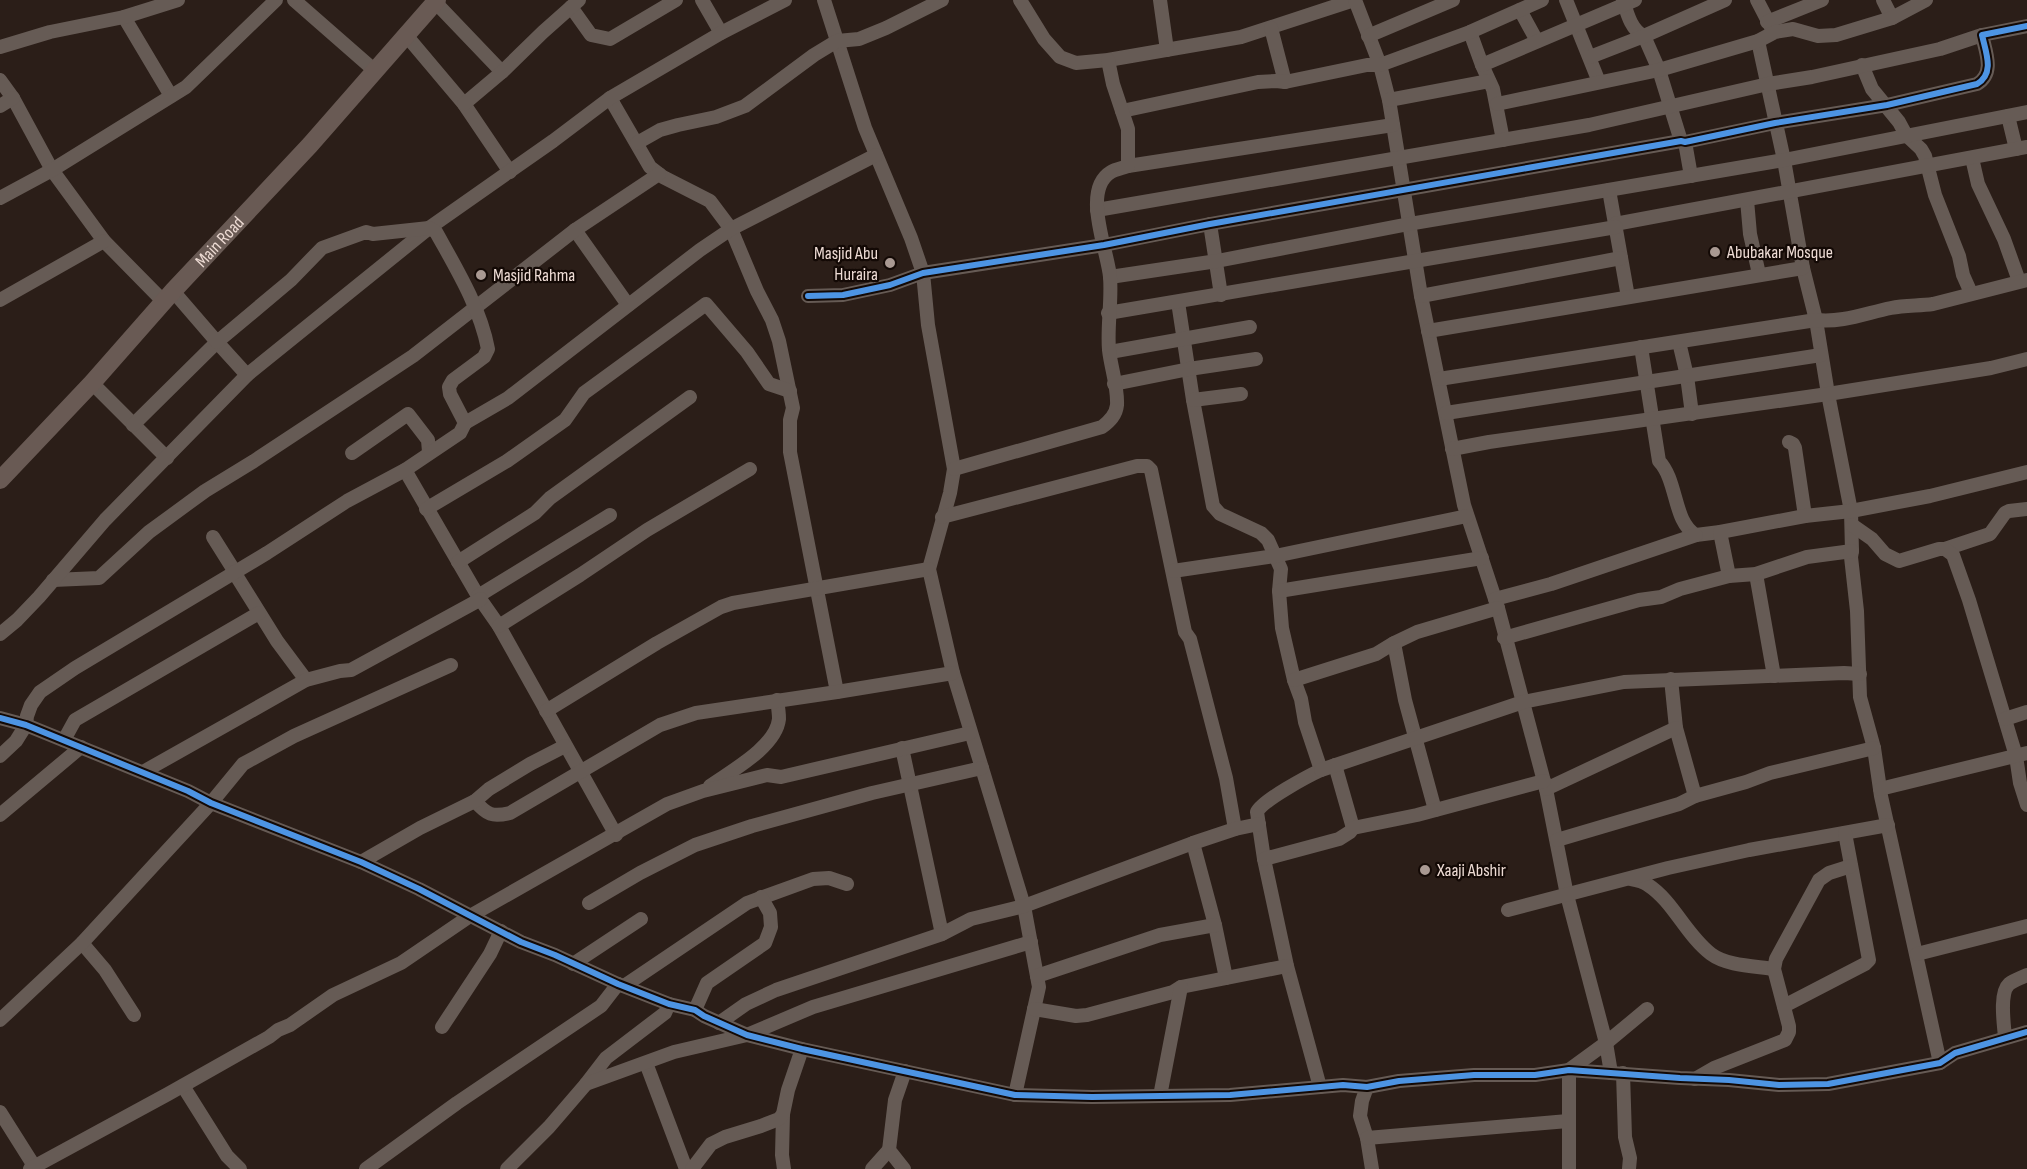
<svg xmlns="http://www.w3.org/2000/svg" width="2027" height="1169" font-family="'Sofia Sans Condensed',sans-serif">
	<rect width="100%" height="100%" fill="#2b1e18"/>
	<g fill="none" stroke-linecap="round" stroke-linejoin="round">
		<g stroke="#665b55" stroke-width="14">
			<polyline points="294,0 374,70"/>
			<polyline points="702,0 721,33"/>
			<polyline points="824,0 865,128 911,238 923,273 928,325 954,469 950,493 929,569 953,673 1024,906 1039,987 1015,1095"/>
			<polyline points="1020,0 1044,39 1060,57 1076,63 1108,60 1241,37 1354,0"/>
			<polyline points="1160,0 1167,50"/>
			<polyline points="1355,0 1380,65 1389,100 1421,296 1464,505 1498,608 1546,789 1567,895 1606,1043 1611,1073"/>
			<polyline points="1566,0 1599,82"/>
			<path d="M 1623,0 C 1627,13 1631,30 1644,36 L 1659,70 L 1681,141"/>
			<polyline points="1757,0 1771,27"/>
			<polyline points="1883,0 1892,18"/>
			<polyline points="435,2 502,72"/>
			<polyline points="571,7 591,35 610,39 676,0"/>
			<polyline points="1520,10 1537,41"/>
			<polyline points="124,17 171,96"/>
			<polyline points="1767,22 1822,0"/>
			<polyline points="1271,28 1285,82"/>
			<polyline points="1470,32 1482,65 1493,89 1503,140"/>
			<polyline points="405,34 464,104 510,172"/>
			<polyline points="1368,36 1453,0"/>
			<polyline points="1758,41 1784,160 1803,268 1816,320 1828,394 1851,511 1852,551 1851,557 1857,611 1860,697 1874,748 1881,796 1940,1063"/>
			<polyline points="0,47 50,32 124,17 178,0"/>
			<polyline points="1590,57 1644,36 1725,0"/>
			<polyline points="1482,65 1635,0"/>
			<polyline points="1862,65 1872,89 1899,122 1906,135 1921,149 1925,156 1935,195 1959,256 1963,275 1971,293"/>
			<polyline points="0,80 13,98 52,170 104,241 164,302"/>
			<polyline points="610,98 650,167 663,177 710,201 731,229 757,291 772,320 779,341 793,408 790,420 790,452 837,692"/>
			<polyline points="1389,100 1489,81"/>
			<polyline points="464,104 502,72 543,32 579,0"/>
			<polyline points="1497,104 1659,70 1758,41 1775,32 1793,29 1818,36 1836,35 1892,18 1926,0"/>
			<polyline points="0,106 13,98"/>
			<polyline points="1122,111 1258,82 1276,81 1285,82 1367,65 1380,65 1470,32 1542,0"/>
			<polyline points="2008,116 2016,149"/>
			<polyline points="1685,142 1691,176"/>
			<polyline points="637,143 660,130 678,125 716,117 745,106 814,55 837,41 859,39 886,28 942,0"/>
			<polyline points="1972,158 1978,184 2004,239 2019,281"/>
			<polyline points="1128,166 1393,125"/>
			<polyline points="1609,190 1628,297"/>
			<polyline points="0,198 52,170 186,87 276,0"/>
			<polyline points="1747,200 1750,234 1759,274"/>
			<polyline points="1097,210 1589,125 1768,84 1812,77 1940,49 1982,35"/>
			<polyline points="1210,224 1221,295"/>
			<polyline points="1615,224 2027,147"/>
			<polyline points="575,230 628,305"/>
			<polyline points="1110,277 1217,261 1409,224 1784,160 2027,112"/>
			<path d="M 808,296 L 843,295 L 890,285 L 923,273 L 1104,245 L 1210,224 L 1681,141 L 1685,142 L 1775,123 L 1887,105 L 1977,84 C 1995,73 1986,53 1982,35 L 2027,26"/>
			<polyline points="1421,296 1621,258"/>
			<polyline points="0,300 104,241"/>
			<path d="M 1178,302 L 1193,400 L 1213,506 L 1220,514 L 1261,533 L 1268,540 L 1281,569 L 1279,591 L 1282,628 L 1294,680 L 1301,699 L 1305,722 L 1321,770 C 1308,776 1263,800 1257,812 L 1264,859 L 1287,966 L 1320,1087"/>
			<polyline points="1108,313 1616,227"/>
			<polyline points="1428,331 1803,268"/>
			<polyline points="1679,342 1687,376 1692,414"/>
			<path d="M 1641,347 L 1659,461 C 1678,481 1673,522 1696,535 L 1720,532"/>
			<polyline points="1110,352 1250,327"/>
			<path d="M 1439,379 L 1816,320 C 1842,323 1866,313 1891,308 C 1905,305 1919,306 1933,304 L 2027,280"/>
			<polyline points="92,383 167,458"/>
			<polyline points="1114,384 1189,369 1256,359"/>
			<polyline points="1193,400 1241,394"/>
			<polyline points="1446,413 1821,355"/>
			<polyline points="465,423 508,398 700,250 731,229 876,155"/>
			<polyline points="133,425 217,342 247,375"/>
			<polyline points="1789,442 1793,444 1795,448 1805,516"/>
			<polyline points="1452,449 1489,442 1828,394 1991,368 2027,359"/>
			<polyline points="352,453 408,414 428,440 429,452"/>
			<path d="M 954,469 L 1102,427 C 1110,421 1116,415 1117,405 C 1118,387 1111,368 1109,350 C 1107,326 1112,301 1110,277 C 1108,251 1081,190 1111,172 C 1116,169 1123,168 1128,166 L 1128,129 L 1113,84 L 1108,60"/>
			<polyline points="405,470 478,596 499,626 616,835"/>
			<polyline points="426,509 507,461 565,420 584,393 706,304 747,352 769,384 790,391"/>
			<polyline points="942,517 1137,466 1147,466 1151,470 1185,632 1190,639 1226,778 1235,829"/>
			<polyline points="1852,525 1872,539 1885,554 1899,561 1939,549 1945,549 1990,534 2005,513 2009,511 2027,509"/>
			<polyline points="213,537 235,572"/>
			<polyline points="1945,549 1953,555 1969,600 2016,756 2020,783 2027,805"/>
			<polyline points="458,562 535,513 550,498 690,397"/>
			<polyline points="1173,571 1275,556 1467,516"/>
			<polyline points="234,572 277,641 306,680"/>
			<polyline points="1756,574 1774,676"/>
			<polyline points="1729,576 1720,532 1805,516 1851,511 1930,496 2027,472"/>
			<polyline points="53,580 99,578 149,532 205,491 254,461 413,356 575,230 659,174"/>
			<polyline points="1279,591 1482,558"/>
			<polyline points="478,596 610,515"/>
			<polyline points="1495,599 1551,584 1696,535"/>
			<polyline points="499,626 580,575 647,530 750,469"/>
			<polyline points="0,634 17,620 39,597 105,520 247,375 429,228 553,141 610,98 721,33 785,0"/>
			<polyline points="1504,638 1639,600 1661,597 1680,589 1729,576 1756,574 1807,557 1852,551"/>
			<polyline points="1394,643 1405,700 1435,810"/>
			<polyline points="1671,679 1676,728 1695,796"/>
			<polyline points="1294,680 1376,654 1394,643 1417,632 1498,608"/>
			<polyline points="546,711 657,643 721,607 733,603 929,569"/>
			<polyline points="0,718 26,725 188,791 211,803 361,862 419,889 521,942 555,955 618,984 669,1004 695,1010 704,1016 747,1035 802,1049 1015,1095 1092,1097 1230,1095 1343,1085 1367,1087 1399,1081 1474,1075 1535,1075 1569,1070 1680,1078 1729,1080 1779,1085 1828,1084 1940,1063 1955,1053 2027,1032"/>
			<polyline points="2005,719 2027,712"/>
			<polyline points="64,740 75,720 259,613"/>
			<polyline points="902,748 942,934"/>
			<path d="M 0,756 L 16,741 L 26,725 L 27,716 L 31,705 L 40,692 L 75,668 L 267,553 L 347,501 L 405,470 L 460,433 L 465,423 L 450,394 L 449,387 L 453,380 L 484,357 L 488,349 C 480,307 456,268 436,232 L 429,228 L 373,234 L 366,232 L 322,248 L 291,280 L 217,342 L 173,291"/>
			<polyline points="1335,765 1353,828"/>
			<polyline points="1321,770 1523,702 1624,682 1844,673 1860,674"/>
			<polyline points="143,772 306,680 340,671 351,670 481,599"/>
			<path d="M 710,786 C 731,771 776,747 779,719 C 779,713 778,706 777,700"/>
			<polyline points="1546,789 1676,728"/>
			<polyline points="1880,789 2027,753"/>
			<path d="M 475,801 C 487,815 492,817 510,813 L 660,725 L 696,713 L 837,692 L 953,673"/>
			<polyline points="0,815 81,747"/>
			<polyline points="1557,840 1679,804 1695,796 1746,782 1770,773 1874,748"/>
			<polyline points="1193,843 1215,925 1226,978"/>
			<polyline points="1264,859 1339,839 1350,832 1353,828 1417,815 1544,781"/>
			<polyline points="361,862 420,828 475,801 489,789 530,764 565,746"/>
			<path d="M 1631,879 C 1637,880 1643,881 1648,885 C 1673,901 1686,935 1711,954 C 1727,966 1755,966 1774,969"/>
			<polyline points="589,903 640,873 695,845 752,826 872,793 982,768"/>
			<polyline points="1508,910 1668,868 1749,850 1888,825"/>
			<polyline points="82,943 105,970 134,1015"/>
			<polyline points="1917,954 2027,926"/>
			<polyline points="573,964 641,919"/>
			<polyline points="1037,976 1160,935 1215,925"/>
			<polyline points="624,986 747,903 813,879 829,878 847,884"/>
			<polyline points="1784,1006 1865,964 1869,960 1845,833"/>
			<polyline points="1034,1009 1076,1016 1087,1015 1173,992 1181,987 1287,966"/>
			<polyline points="695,1010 707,983 765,943 771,927 770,913 761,897"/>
			<polyline points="0,1020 82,943 211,803 243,764 294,736 451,665"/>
			<polyline points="719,1023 746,1004 776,990 942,934 971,919 1024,906 1193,843 1235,829 1259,824"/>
			<polyline points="442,1027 490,954 501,931"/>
			<path d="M 2005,1037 C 2004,1025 1999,993 2009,984 C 2014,980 2021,978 2027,975"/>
			<polyline points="646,1063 686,1169"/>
			<polyline points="1623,1073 1625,1137 1630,1158 1629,1169"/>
			<polyline points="1695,1079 1714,1068 1785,1040 1789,1032 1789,1026 1774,969 1776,959 1819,880 1829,873 1851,866"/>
			<polyline points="586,1084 606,1058 665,1013 669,1004"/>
			<polyline points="183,1086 227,1156 240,1169"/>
			<polyline points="1367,1087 1362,1101 1360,1116 1367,1138 1372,1169"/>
			<polyline points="1160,1096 1181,987"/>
			<polyline points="0,1112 36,1169"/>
			<polyline points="783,1114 782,1155 784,1169"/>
			<polyline points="1367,1138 1568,1121"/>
			<polyline points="30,1169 168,1094 269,1037 278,1030 290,1025 333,995 401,963 470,916 667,804 703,791 767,775 781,777 970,733"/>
			<polyline points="366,1169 457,1103 601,1006 618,984"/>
			<polyline points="507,1169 549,1127 586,1084 674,1052 747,1035 813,1007 1031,942"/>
			<polyline points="692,1169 711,1144 725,1137 761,1126 779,1119 783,1114 788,1090 802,1049"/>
			<polyline points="872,1169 889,1150"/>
			<polyline points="904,1169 889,1150 895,1100 905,1071"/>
			<polyline points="1569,1169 1569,1070 1606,1043 1647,1009"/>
		</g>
		<path stroke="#695a54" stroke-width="18" id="s1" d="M 0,480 L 92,383 L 173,291 L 310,145 L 437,0"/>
		<g stroke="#130905" stroke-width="10">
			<g id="cycleway">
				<path d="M 808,296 L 843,295 L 890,285 L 923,273 L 1104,245 L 1210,224 L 1681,141 L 1685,142 L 1775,123 L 1887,105 L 1977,84 C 1995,73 1986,53 1982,35 L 2027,26"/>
				<polyline points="0,718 26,725 188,791 211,803 361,862 419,889 521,942 555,955 618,984 669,1004 695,1010 704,1016 747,1035 802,1049 1015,1095 1092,1097 1230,1095 1343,1085 1367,1087 1399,1081 1474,1075 1535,1075 1569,1070 1680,1078 1729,1080 1779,1085 1828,1084 1940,1063 1955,1053 2027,1032"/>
			</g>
		</g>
		<use href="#cycleway" stroke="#4d94e3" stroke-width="6"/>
	</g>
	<g fill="#a99992" stroke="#130905" stroke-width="2">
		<circle cx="1715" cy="252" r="6"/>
		<circle cx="890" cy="263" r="6"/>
		<circle cx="481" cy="275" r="6"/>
		<circle cx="1425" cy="870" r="6"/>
	</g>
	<g text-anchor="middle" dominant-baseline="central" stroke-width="4.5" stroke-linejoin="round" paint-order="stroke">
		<g font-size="18" fill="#eddbd4" stroke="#130905">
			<text stroke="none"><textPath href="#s1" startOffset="324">Main Road</textPath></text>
		</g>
		<g font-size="18" fill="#eddbd4" stroke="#130905" text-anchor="start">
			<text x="1727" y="252">Abubakar Mosque</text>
			<text x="878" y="253" text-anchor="end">Masjid Abu<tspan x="878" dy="21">Huraira</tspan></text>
			<text x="493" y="275">Masjid Rahma</text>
			<text x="1437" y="870">Xaaji Abshir</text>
		</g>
	</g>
</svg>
